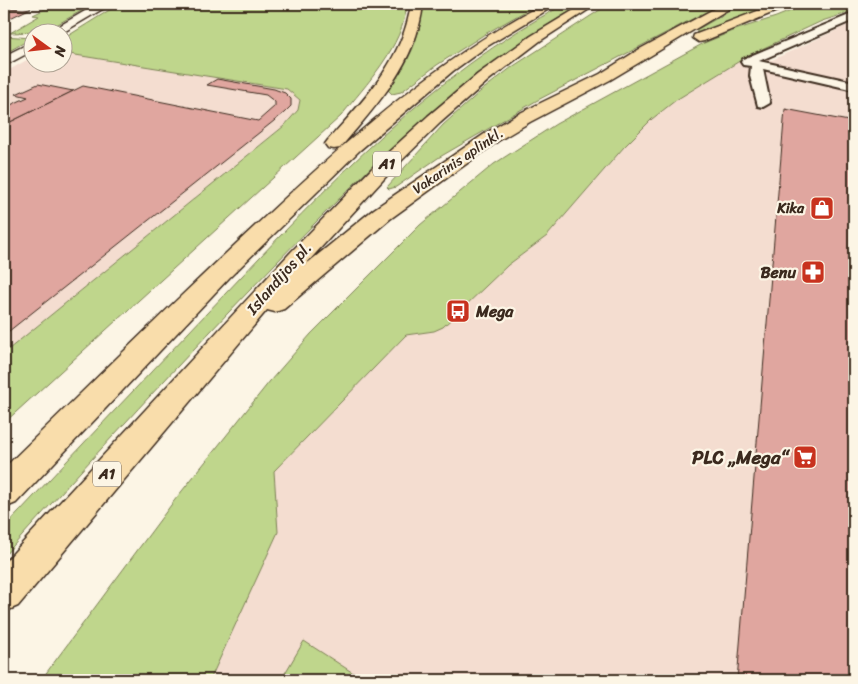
<svg xmlns="http://www.w3.org/2000/svg" width="858" height="684" font-family="Sriracha,sans-serif">
	<rect width="100%" height="100%" fill="#fcf5e5"/>
	<filter id="ink" filterUnits="userSpaceOnUse"><feTurbulence type="fractalNoise" baseFrequency=".02" numOctaves="2"/><feDisplacementMap in="SourceGraphic" scale="10" xChannelSelector="R" yChannelSelector="G"/><feConvolveMatrix kernelMatrix="1 2 1 2 8 2 1 2 1" color-interpolation-filters="sRGB"/></filter>
	<g filter="url(#ink)">
		<g fill="#f4ddd0">
			<polygon points="854,22 854,680 210,680 278,532 274,471 406,335 434,331 508,265 547,236 624,147 652,119 676,100 751,54 772,60"/>
			<polygon points="63,53 287,89 300,100 298,110 284,126 4,353 4,73 32,57 32,62 62,62"/>
		</g>
		<g fill="#bfd68c" stroke="#7d8055">
			<path d="M 119,4 L 407,4 C 403,47 366,84 341,116 L 4,423 L 4,353 L 284,126 L 298,110 L 300,100 L 287,89 L 63,53 L 63,39 Z"/>
			<path d="M 423,4 L 538,4 L 485,34 L 437,65 L 401,92 L 392,94 L 388,90 C 409,62 420,39 423,4 Z"/>
			<path d="M 565,4 L 583,4 C 466,69 369,167 276,263 C 183,359 93,457 4,556 L 4,528 C 77,450 151,372 225,294 C 326,187 432,74 565,4 Z"/>
			<polygon points="609,4 721,4 536,101 438,158 396,187 389,189 387,187 443,125 481,91 512,67"/>
			<polygon points="742,4 774,4 696,34 698,29"/>
			<polygon points="808,4 854,4 854,11 822,21 751,54 676,100 652,119 624,147 547,236 508,265 443,327 434,331 406,335 274,471 278,532 210,680 41,680 174,501 270,381 311,334 420,225 494,164 556,124 704,43 738,29 776,17"/>
			<polygon points="73,5 88,7 44,32 10,33 39,16 33,15 45,9"/>
			<polygon points="4,36 32,38 4,54"/>
			<polygon points="304,641 364,680 281,680"/>
		</g>
		<g fill="#e0a69f" stroke="#3b2a1e">
			<polygon points="9,8 23,9 31,8 4,21 4,10"/>
			<polygon points="217,79 274,89 285,93 291,99 291,106 284,113 4,335 4,125 83,86 258,121 275,106 275,102 266,95 207,85"/>
			<polygon points="38,84 73,91 4,125 4,108 28,97 16,94"/>
			<polygon points="785,109 854,122 854,680 737,680"/>
		</g>
		<g fill="none" stroke-linecap="round" stroke-linejoin="round">
			<g stroke="#3b2a1e" stroke-width="4">
				<polygon id="minor" points="854,13 854,20 759,61 854,82 854,90 763,69 770,103 763,107 758,106 750,76 751,66 743,65 741,62 743,59"/>
			</g>
			<g stroke="#3b2a1e" stroke-width="3">
				<g id="secondary">
					<polygon points="97,4 111,4 62,33 49,32"/>
					<polygon points="32,42 32,51 4,66 4,56"/>
				</g>
			</g>
			<g stroke="#3b2a1e" stroke-width="3">
				<g id="trunk">
					<path d="M 411,4 L 423,4 C 417,62 377,105 340,148 L 334,149 L 328,148 L 325,144 L 328,140 C 364,100 403,60 411,4 Z"/>
					<path d="M 543,4 L 557,4 L 486,47 L 453,71 L 360,150 L 229,278 L 16,503 L 4,508 L 4,468 C 92,383 178,297 268,214 C 353,135 440,58 543,4 Z"/>
					<polygon points="584,4 597,4 540,41 489,80 440,123 394,168 304,266 374,209 486,133 518,114 600,74 638,50 723,4 737,4 610,80 530,122 498,141 390,219 284,309 275,312 267,310 18,606 4,612 4,563 290,253 381,159 428,116 478,74 531,36"/>
					<polygon points="776,4 791,4 789,6 704,41 699,42 693,38 694,35"/>
				</g>
			</g>
			<use href="#minor" fill="#fcf5e5" fill-rule="evenodd"/>
			<use href="#secondary" fill="#fcf5e5" fill-rule="evenodd"/>
			<use href="#trunk" fill="#f9ddab" fill-rule="evenodd"/>
		</g>
	</g>
	<defs>
		<g id="shop-square" transform="scale(1.25)"><rect x="-9" y="-9" width="18" height="18" rx="4" fill="#c8321e" stroke="#fcf5e5"/><path d="M-5-2.5h2.3a2.7 3.5 0 0 1 5.4 0H5L5.5 6h-11ZM-1.5-2.5h3a1.5 2.3 0 0 0-3 0Z" fill="#fff"/></g>
		<g id="pharmacy-square" transform="scale(1.25)"><rect x="-9" y="-9" width="18" height="18" rx="4" fill="#c8321e" stroke="#fcf5e5"/><path d="M-2-6h4v4h4v4h-4v4h-4v-4h-4v-4h4Z" fill="#fff"/></g>
		<g id="bus-square" transform="scale(1.25)"><rect x="-9" y="-9" width="18" height="18" rx="4" fill="#c8321e" stroke="#fcf5e5"/><path d="M-5-6H5V4H4V6H2V4H-2V6H-4V4H-5ZM-3.5-4V0h7V-4ZM-3.5 1.2v1.5H-2V1.2ZM2 1.2v1.5H3.5V1.2Z" fill="#fff"/></g>
		<g id="supermarket-square" transform="scale(1.25)"><rect x="-9" y="-9" width="18" height="18" rx="4" fill="#c8321e" stroke="#fcf5e5"/><path d="M-6-5.5h2.5l.6 2H6L4.5 2H-2.5L-4.4-4H-6ZM-1.5 3.2a1.3 1.3 0 1 0 .1 0ZM3 3.2a1.3 1.3 0 1 0 .1 0Z" fill="#fff"/></g>
	</defs>
	<g fill-rule="evenodd">
		<use href="#shop-square" x="822" y="208"/>
		<use href="#pharmacy-square" x="813" y="272"/>
		<use href="#bus-square" x="458" y="311"/>
		<use href="#supermarket-square" x="805" y="457"/>
	</g>
	<g text-anchor="middle" dominant-baseline="central" stroke-width="4.5" stroke-linejoin="round" paint-order="stroke">
		<g font-size="14" fill="#3b2a1e" stroke="#fcf5e5">
			<text transform="translate(458 161) rotate(-34)">Vakarinis aplinkl.</text>
		</g>
		<g font-size="14" font-weight="bold" fill="#3b2a1e" stroke="#fcf5e5" text-anchor="end">
			<text x="804" y="208">Kika</text>
		</g>
		<g fill="#fcf5e5" stroke="#75675a" stroke-width="1">
			<rect x="373" y="151.5" width="28" height="25" rx="4"/>
			<rect x="93" y="461.5" width="28" height="25" rx="4"/>
		</g>
		<g font-size="15" font-weight="bold" fill="#3b2a1e">
			<text x="387" y="164">A1</text>
			<text x="107" y="474">A1</text>
		</g>
		<g font-size="16" font-weight="bold" fill="#3b2a1e" stroke="#fcf5e5" text-anchor="end">
			<text x="796" y="272">Benu</text>
			<text x="476" y="311" text-anchor="start">Mega</text>
		</g>
		<g font-size="16" fill="#3b2a1e" stroke="#fcf5e5">
			<text transform="translate(279 278) rotate(-49)">Islandijos pl.</text>
		</g>
		<g font-size="19" font-weight="bold" fill="#3b2a1e" stroke="#fcf5e5" text-anchor="end">
			<text x="788" y="457">PLC „Mega“</text>
		</g>
	</g>
	<rect width="858" height="684" fill="none" stroke="#fcf5e5" stroke-width="20"/>
	<rect x="10" y="10" width="838" height="664" fill="none" stroke="#3b2a1e" stroke-width="2" filter="url(#ink)"/>
	<g transform="translate(48 48) rotate(105)"><circle r="24" fill="#fcf5e5" stroke="#afa495"/>
	<path d="M0-4L9 19L0 12L-9 19Z" fill="#c8321e"/>
	<text y="-8" font-size="14" font-weight="bold" text-anchor="middle" fill="#3b2a1e">N</text>
	</g>
</svg>
